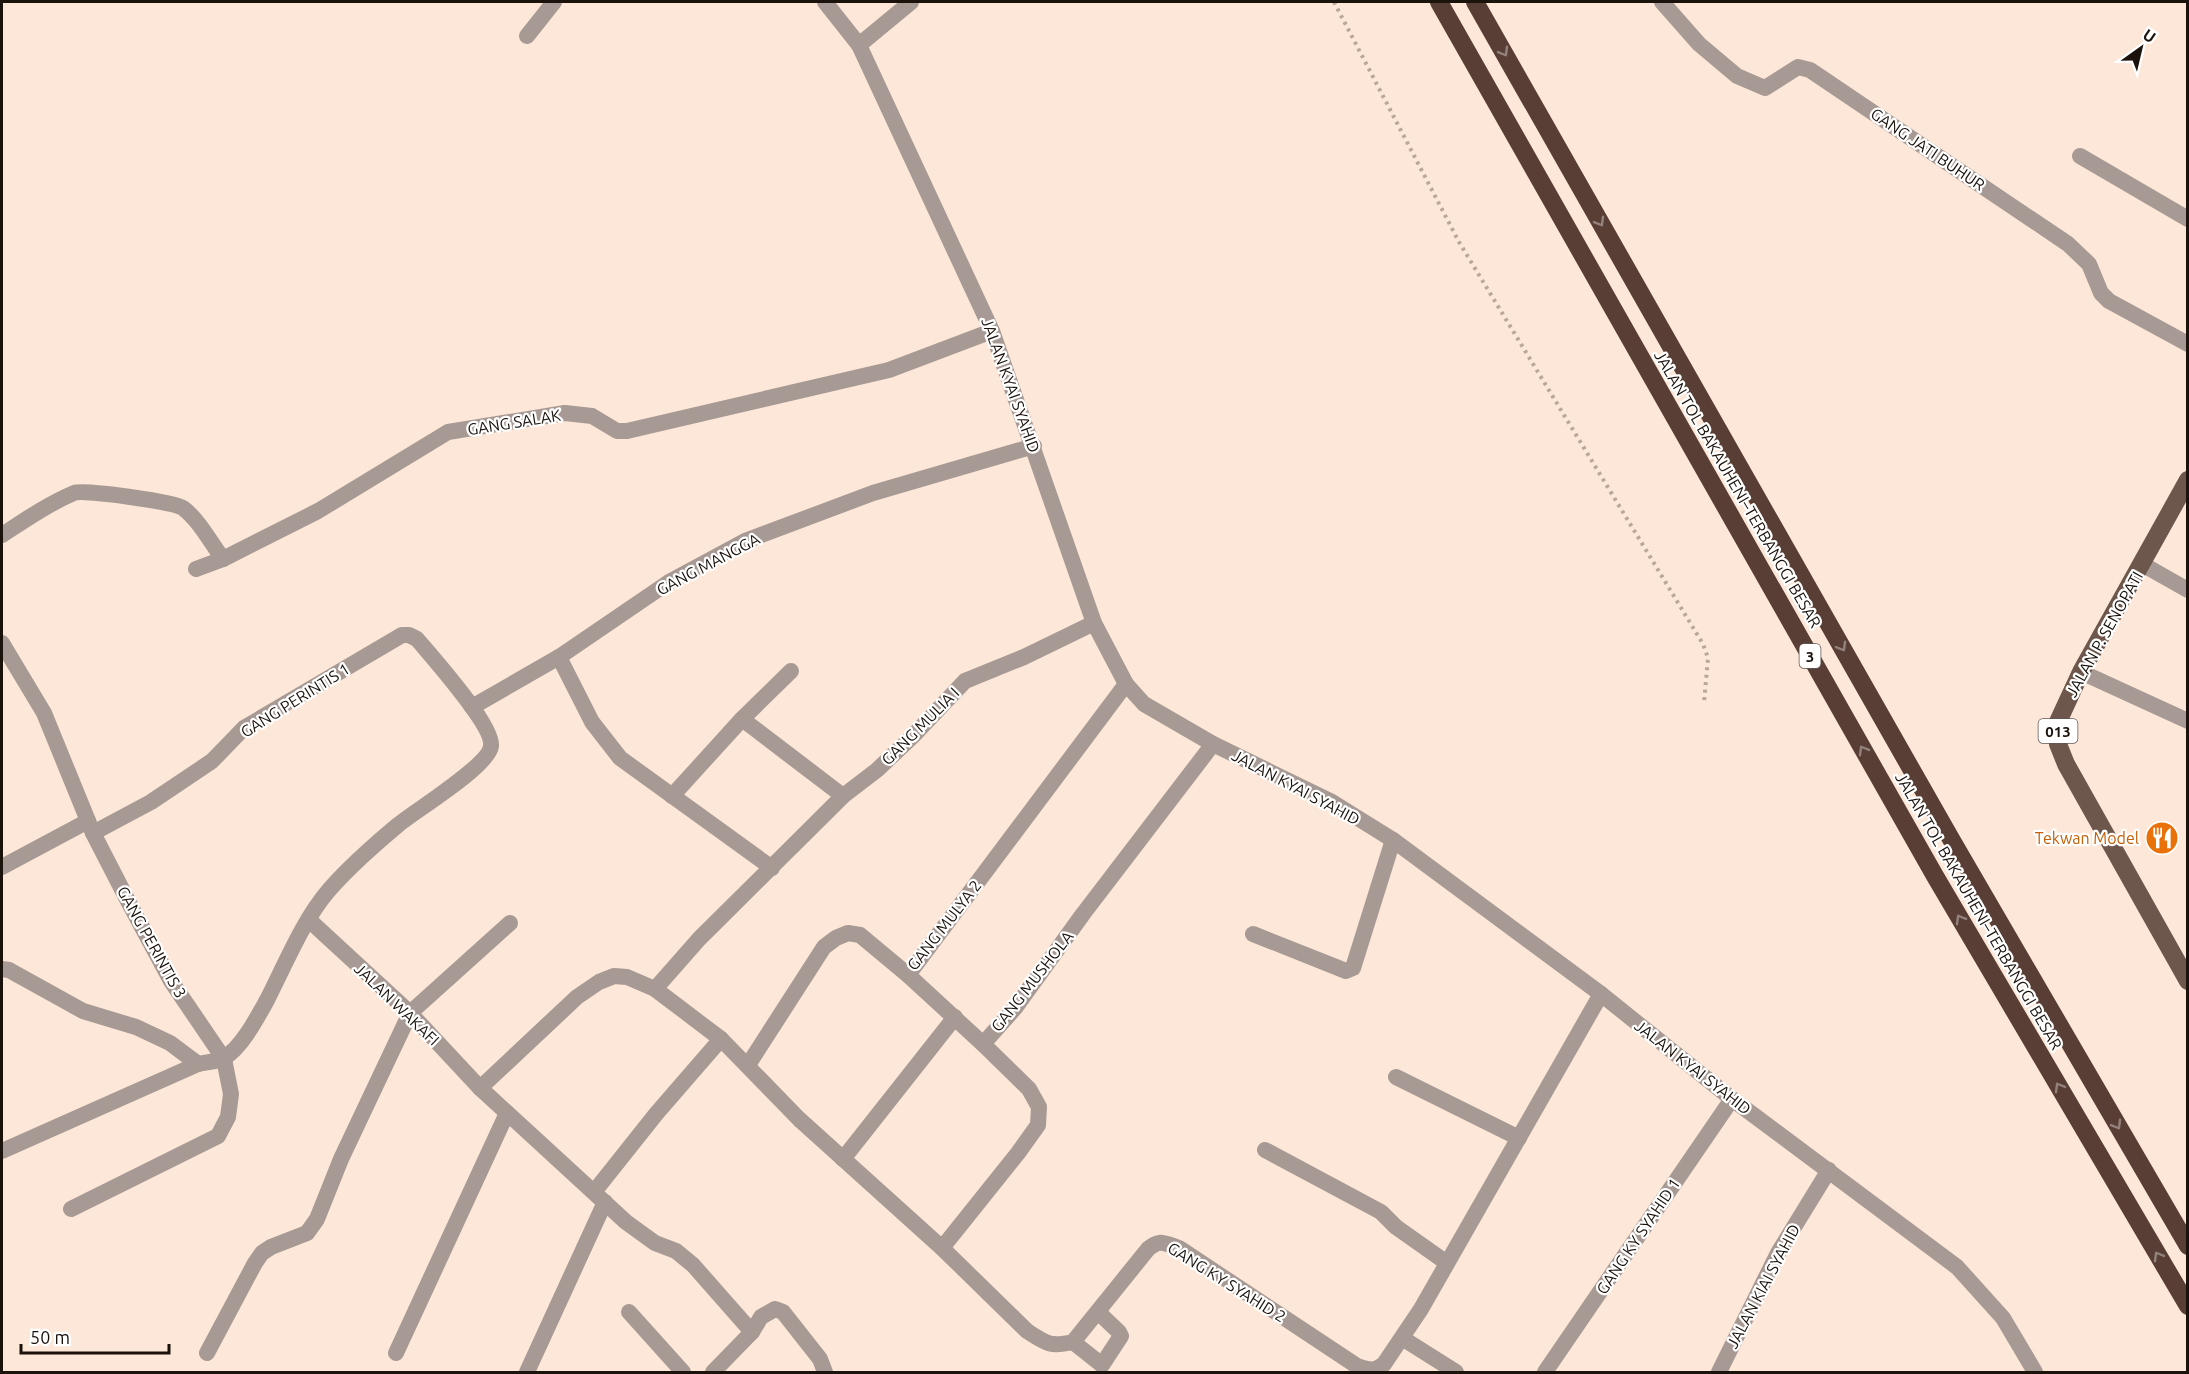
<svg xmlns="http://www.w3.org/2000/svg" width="2189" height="1374" font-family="Ubuntu,sans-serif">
	<rect width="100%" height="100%" fill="#fde7d8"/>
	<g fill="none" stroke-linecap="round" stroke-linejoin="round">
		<polyline stroke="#b9a79a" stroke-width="4" stroke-dasharray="3 4.5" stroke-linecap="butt" points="1334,2 1459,242 1703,644 1708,658 1704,703"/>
		<g stroke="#a79994" stroke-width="16">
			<polyline points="825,2 859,45 992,331 1094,623 1126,684 1144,704 1213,744 1332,802 1393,840 1601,994 1732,1099 1957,1267 2003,1318 2035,1372"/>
			<polyline points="1662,2 1699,44 1737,76 1765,88 1798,67 1810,70 2068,244 2089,264 2101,293 2109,301 2188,344"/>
			<polyline points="527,36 554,2"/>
			<polyline points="859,45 911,2"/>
			<polyline points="2080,156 2188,219"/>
			<path d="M 2,535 C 25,520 48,504 74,493 C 84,489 173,502 183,508 C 199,520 211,543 223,559"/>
			<polyline points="2142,564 2188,590"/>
			<polyline points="196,569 223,559 318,511 448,432 565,413 592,416 617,431 627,431 889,370 992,331"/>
			<polyline points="2,643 44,713 93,833 128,901 171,981 224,1059 231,1094 228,1117 218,1136 71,1209"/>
			<polyline points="559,657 592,722 620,758 772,868"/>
			<polyline points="2081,672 2188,721"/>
			<polyline points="472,707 559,657 669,582 745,541 873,493 1034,446"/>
			<polyline points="742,719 843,796"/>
			<polyline points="672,796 742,719 791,671"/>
			<polyline points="2,867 88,821"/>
			<polyline points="309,920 410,1013 480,1088 626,1222 655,1243 676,1251 693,1265 752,1332"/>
			<polyline points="1253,934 1346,971 1353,968 1393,840"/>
			<polyline points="2,969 9,970 83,1011 136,1027 170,1043 198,1064"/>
			<polyline points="908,975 1126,684"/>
			<polyline points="655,989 699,939 843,796 877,770 913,736 965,681 1024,657 1094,623"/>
			<polyline points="983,1044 1015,1008 1083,914 1213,744"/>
			<polyline points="748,1065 824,947 836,938 848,933 860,935 908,975 983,1044 1029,1089 1039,1107 1038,1125 1018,1153 942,1248"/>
			<polyline points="1396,1077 1519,1138"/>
			<path d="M 480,1088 L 577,997 L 599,982 L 614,976 L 627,977 L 655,989 L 721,1039 L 799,1119 L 942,1248 L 1027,1331 C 1047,1344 1050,1347 1073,1342 L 1148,1249 C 1160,1239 1164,1243 1179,1248 L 1357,1366 C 1369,1370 1374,1372 1384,1364 L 1421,1309 L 1601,994"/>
			<polyline points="1265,1150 1381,1212 1396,1227 1447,1263"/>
			<path d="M 2,1151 L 198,1064 C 205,1062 217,1062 224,1058 C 242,1047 257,1018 267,1000 C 285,965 303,920 329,890 C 350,866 374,845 398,825 C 416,810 489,766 491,746 C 494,726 432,657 417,639 L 409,635 L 402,635 L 244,728 L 212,761 L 151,802 L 93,833"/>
			<polyline points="843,1159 955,1017"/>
			<polyline points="594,1192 656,1114 721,1039"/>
			<polyline points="629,1312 683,1372"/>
			<polyline points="1402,1338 1456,1372"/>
			<polyline points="1073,1342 1102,1365 1121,1336 1119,1332 1098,1312"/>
			<polyline points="207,1353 255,1263 262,1253 271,1247 307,1233 317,1219 341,1159 410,1013 510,923"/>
			<polyline points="396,1353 507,1113"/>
			<polyline points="527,1372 605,1202"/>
			<polyline points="713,1372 752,1332 761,1317 775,1309 783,1312 820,1359 825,1372"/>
			<polyline points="1545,1372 1732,1099"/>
			<polyline points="1719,1372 1778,1253 1829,1170"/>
		</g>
		<polyline stroke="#6d564c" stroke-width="18" points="2188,480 2081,672 2057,724 2058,744 2066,764 2188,981"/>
		<g stroke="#583e34" stroke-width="18">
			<polyline points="1439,2 1935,876 2188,1306"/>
			<polyline points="1475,2 1951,839 2188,1246"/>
		</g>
	</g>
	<defs><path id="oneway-chevron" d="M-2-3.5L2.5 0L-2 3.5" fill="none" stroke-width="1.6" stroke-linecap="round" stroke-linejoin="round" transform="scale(1.5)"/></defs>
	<g stroke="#92827b">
		<use href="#oneway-chevron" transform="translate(1504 52) rotate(60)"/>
		<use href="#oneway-chevron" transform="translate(1600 222) rotate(60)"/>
		<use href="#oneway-chevron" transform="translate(1842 647) rotate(60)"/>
		<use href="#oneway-chevron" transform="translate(1863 750) rotate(-120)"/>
		<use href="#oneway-chevron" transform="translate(1960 919) rotate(-120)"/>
		<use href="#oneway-chevron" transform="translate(2059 1087) rotate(-120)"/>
		<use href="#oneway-chevron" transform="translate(2117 1125) rotate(60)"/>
		<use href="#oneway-chevron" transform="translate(2158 1256) rotate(-120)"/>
	</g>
	<defs>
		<g id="restaurant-disc" transform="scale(1.725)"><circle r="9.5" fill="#e8710a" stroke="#fff"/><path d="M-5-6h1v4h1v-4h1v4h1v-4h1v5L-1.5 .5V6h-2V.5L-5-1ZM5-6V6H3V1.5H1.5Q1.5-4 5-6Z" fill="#fff"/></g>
	</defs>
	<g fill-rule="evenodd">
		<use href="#restaurant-disc" x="2162" y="838"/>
	</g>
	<g text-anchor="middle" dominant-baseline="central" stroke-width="4.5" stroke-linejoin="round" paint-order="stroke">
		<g fill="#fff" stroke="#5f5955" stroke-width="1.5">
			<rect x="1799.5" y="644" width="21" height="24" rx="4.5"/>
			<rect x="2038.5" y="719" width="39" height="24" rx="4.5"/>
		</g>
		<g font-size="15" font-weight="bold" fill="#1b120c">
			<text x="1810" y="656">3</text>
			<text x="2058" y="731">013</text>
		</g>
		<g font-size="16" fill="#1b120c" stroke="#fff">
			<text transform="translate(1928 149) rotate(34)">GANG JATI BUHUR</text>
			<text transform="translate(1011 385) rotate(70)">JALAN KYAI SYAHID</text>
			<text transform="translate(514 422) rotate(-9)">GANG SALAK</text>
			<text transform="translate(1738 489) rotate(60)">JALAN TOL BAKAUHENI–TERBANGGI BESAR</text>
			<text transform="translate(708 564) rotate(-28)">GANG MANGGA</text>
			<text transform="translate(2104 634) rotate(-61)">JALAN P. SENOPATI</text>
			<text transform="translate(295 700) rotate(-32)">GANG PERINTIS 1</text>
			<text transform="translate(920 726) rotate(-45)">GANG MULIA I</text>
			<text transform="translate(1296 787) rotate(28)">JALAN KYAI SYAHID</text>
			<text transform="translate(1979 911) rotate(60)">JALAN TOL BAKAUHENI–TERBANGGI BESAR</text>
			<text transform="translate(944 925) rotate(-52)">GANG MULYA 2</text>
			<text transform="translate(152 942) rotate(61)">GANG PERINTIS 3</text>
			<text transform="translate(1032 981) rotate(-52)">GANG MUSHOLA</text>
			<text transform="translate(397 1004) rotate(44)">JALAN WAKAFI</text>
			<text transform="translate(1693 1067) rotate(38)">JALAN KYAI SYAHID</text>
			<text transform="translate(1638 1236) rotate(-56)">GANG KY SYAHID 1</text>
			<text transform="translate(1227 1282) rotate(32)">GANG KY SYAHID 2</text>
			<text transform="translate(1763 1286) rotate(-62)">JALAN KIAI SYAHID</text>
		</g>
		<g font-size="16" fill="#c56008" stroke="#fff" text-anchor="end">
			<text x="2139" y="838">Tekwan Model</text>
		</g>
	</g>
	<rect width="2189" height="1374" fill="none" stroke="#1b120c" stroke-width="6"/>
	<g transform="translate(2141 48) rotate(34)" stroke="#ffffff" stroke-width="4.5" paint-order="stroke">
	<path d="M0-4.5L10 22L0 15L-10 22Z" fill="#1b120c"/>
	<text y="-9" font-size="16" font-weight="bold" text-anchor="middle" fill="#1b120c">U</text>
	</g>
	<path d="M21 1344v9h148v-9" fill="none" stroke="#1b120c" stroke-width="3"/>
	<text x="30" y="1344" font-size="18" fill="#1b120c" stroke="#ffffff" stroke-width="4.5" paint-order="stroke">50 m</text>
</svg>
